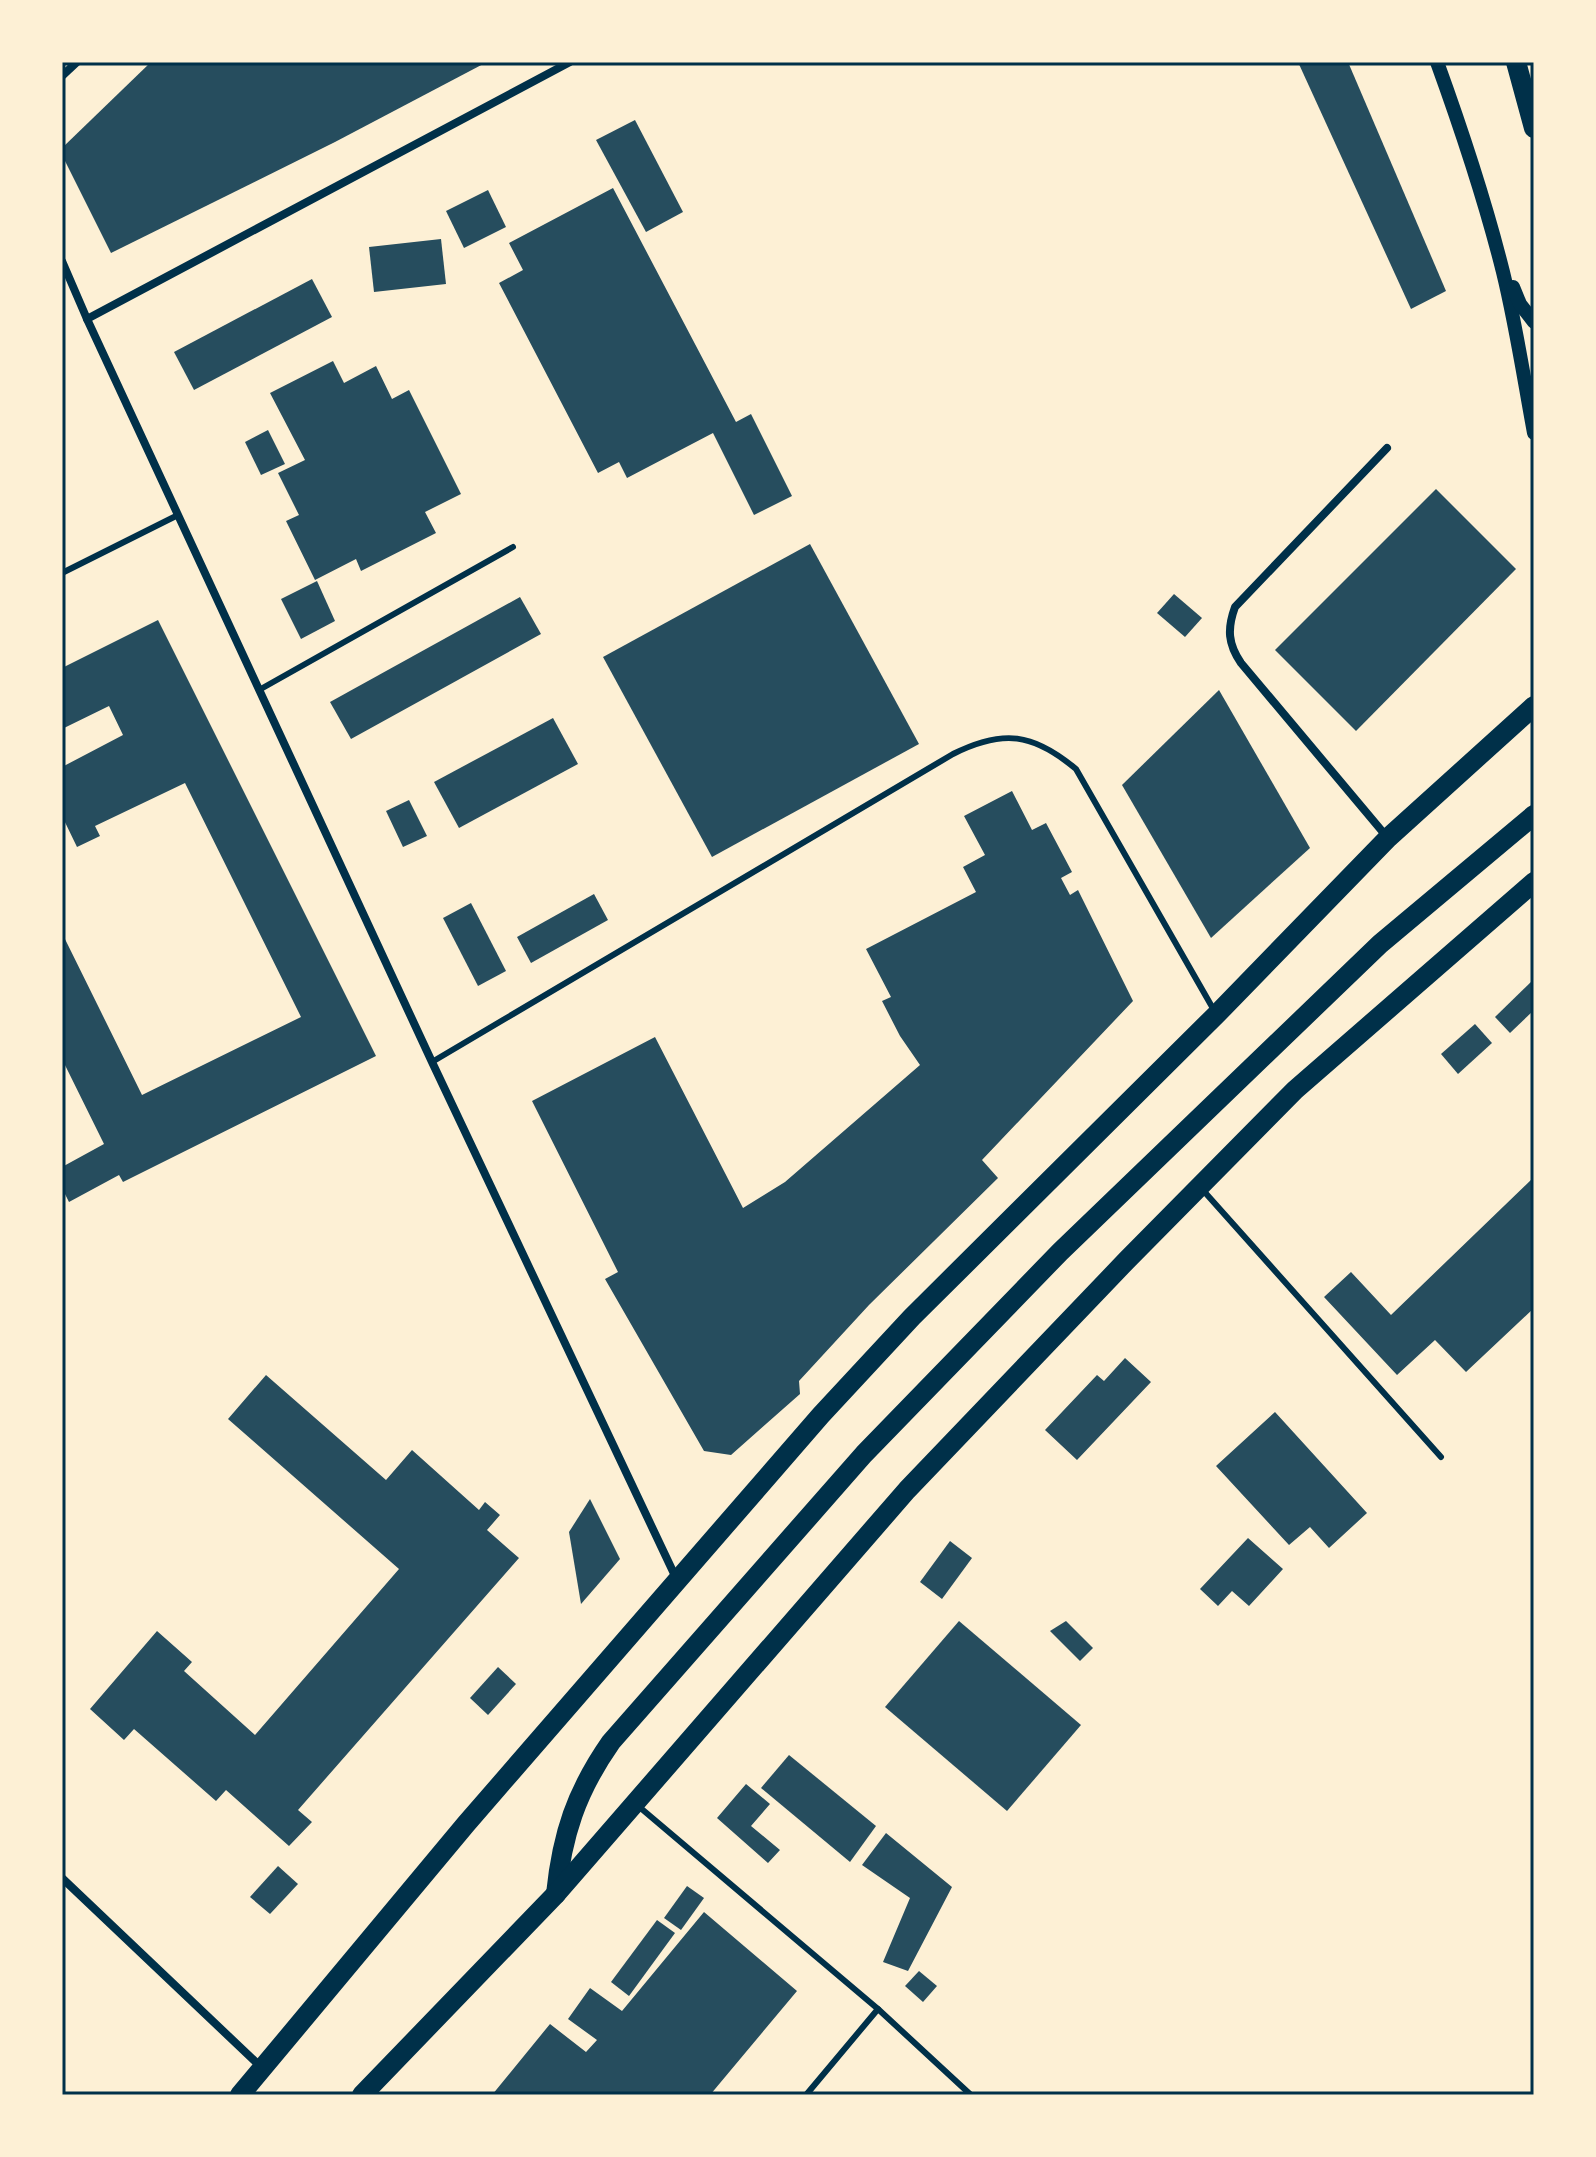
<svg xmlns="http://www.w3.org/2000/svg" width="1596" height="2157" font-family="'Titillium Web',sans-serif">
	<rect width="100%" height="100%" fill="#fdf0d5"/>
	<g fill="#264d5e">
		<polygon points="151,62 487,62 335,142 111,253 62,155 62,148"/>
		<polygon points="1298,62 1348,62 1446,291 1411,309"/>
		<polygon points="635,120 683,212 646,232 596,140"/>
		<polygon points="613,188 736,422 751,414 792,496 754,515 713,433 627,478 619,462 598,473 499,283 523,270 509,243"/>
		<polygon points="488,190 506,227 464,248 446,211"/>
		<polygon points="441,239 446,284 374,292 369,247"/>
		<polygon points="312,279 332,317 194,390 174,352"/>
		<polygon points="333,361 344,383 376,366 392,399 409,390 461,494 425,512 436,533 361,571 356,559 315,580 286,521 299,515 278,473 305,460 270,393"/>
		<polygon points="268,430 285,464 261,475 245,442"/>
		<polygon points="1436,489 1516,569 1356,731 1275,650"/>
		<polygon points="810,544 919,744 712,857 603,657"/>
		<polygon points="317,581 335,621 301,639 281,599"/>
		<polygon points="1174,594 1202,618 1185,637 1157,613"/>
		<polygon points="520,597 541,634 351,739 330,702"/>
		<polygon points="158,620 376,1056 123,1182 119,1175 69,1202 62,1188 62,1167 104,1144 62,1059 62,933 142,1095 301,1017 185,783 95,826 100,836 77,847 62,816 62,767 123,735 109,706 62,729 62,668"/>
		<polygon points="1219,690 1310,848 1211,938 1122,785"/>
		<polygon points="553,718 578,764 459,828 434,782"/>
		<polygon points="1012,791 1032,830 1046,823 1072,872 1061,878 1070,895 1078,890 1133,1001 982,1160 998,1178 869,1305 799,1381 800,1394 731,1455 704,1451 605,1279 618,1272 532,1101 655,1037 743,1208 785,1182 920,1065 900,1036 882,1001 891,997 866,949 976,892 963,867 985,855 964,816"/>
		<polygon points="409,800 427,836 403,847 386,811"/>
		<polygon points="594,894 608,920 531,963 517,937"/>
		<polygon points="471,903 506,971 478,986 443,918"/>
		<polygon points="1534,979 1534,1010 1510,1033 1495,1017"/>
		<polygon points="1475,1024 1492,1043 1458,1074 1441,1054"/>
		<polygon points="1534,1177 1534,1308 1466,1372 1435,1340 1397,1375 1324,1297 1351,1272 1391,1315"/>
		<polygon points="1125,1358 1151,1382 1077,1460 1045,1430 1097,1375 1104,1381"/>
		<polygon points="266,1375 386,1480 412,1450 479,1510 485,1502 500,1515 487,1530 519,1558 298,1810 312,1822 289,1846 226,1790 216,1801 134,1729 124,1740 90,1709 157,1631 192,1662 184,1671 255,1735 399,1569 228,1419"/>
		<polygon points="1275,1412 1367,1513 1329,1548 1310,1527 1289,1545 1216,1466"/>
		<polygon points="590,1499 620,1559 581,1604 569,1532"/>
		<polygon points="1248,1538 1283,1569 1249,1606 1232,1591 1218,1606 1200,1589"/>
		<polygon points="950,1541 972,1558 942,1599 920,1582"/>
		<polygon points="959,1621 1081,1725 1007,1811 885,1707"/>
		<polygon points="1066,1621 1093,1648 1080,1661 1050,1631"/>
		<polygon points="498,1667 516,1684 488,1715 470,1698"/>
		<polygon points="789,1755 876,1826 850,1862 761,1788"/>
		<polygon points="746,1784 770,1804 751,1826 780,1850 768,1863 717,1818"/>
		<polygon points="886,1833 952,1887 908,1971 883,1962 910,1898 862,1865"/>
		<polygon points="278,1866 298,1884 270,1914 250,1897"/>
		<polygon points="687,1886 704,1898 681,1930 664,1918"/>
		<polygon points="704,1912 797,1991 710,2095 492,2095 550,2024 586,2052 597,2040 568,2019 590,1988 622,2011"/>
		<polygon points="657,1920 675,1933 629,1996 611,1982"/>
		<polygon points="919,1971 937,1986 923,2002 905,1986"/>
	</g>
	<g fill="none" stroke-linecap="round" stroke-linejoin="round">
		<g stroke="#003049" stroke-width="6">
			<polyline points="62,573 178,515"/>
			<polyline points="259,690 513,547"/>
			<path d="M 432,1062 L 953,754 C 1003,729 1033,733 1076,769 L 1215,1012"/>
			<polyline points="1201,1188 1441,1457"/>
			<polyline points="637,1805 878,2009 971,2095"/>
			<polyline points="806,2095 878,2009"/>
		</g>
		<g stroke="#003049" stroke-width="8">
			<polyline points="62,76 77,62"/>
			<polyline points="62,261 87,319 432,1062 677,1580"/>
			<polyline points="87,319 570,62"/>
			<path d="M 1387,837 L 1241,663 C 1228,644 1227,629 1235,607 L 1387,448"/>
			<polyline points="62,1878 261,2067"/>
		</g>
		<g stroke="#003049" stroke-width="14">
			<path d="M 1437,62 C 1462,131 1485,200 1503,272 C 1516,325 1524,379 1534,433"/>
			<polyline points="1513,287 1520,304 1534,322"/>
		</g>
		<g stroke="#003049" stroke-width="20">
			<polyline points="1516,62 1534,128"/>
			<path d="M 556,1894 C 562,1835 576,1792 611,1742 L 864,1454 L 1060,1252 L 1380,944 L 1534,815"/>
			<polyline points="240,2095 466,1824 821,1415 912,1317 1216,1015 1388,838 1534,706"/>
			<polyline points="362,2095 556,1894 907,1490 1127,1260 1295,1090 1534,882"/>
		</g>
	</g>
	<rect width="1596" height="2157" fill="none" stroke="#fdf0d5" stroke-width="128"/>
	<rect x="64" y="64" width="1468" height="2029" fill="none" stroke="#003049" stroke-width="3"/>
</svg>
